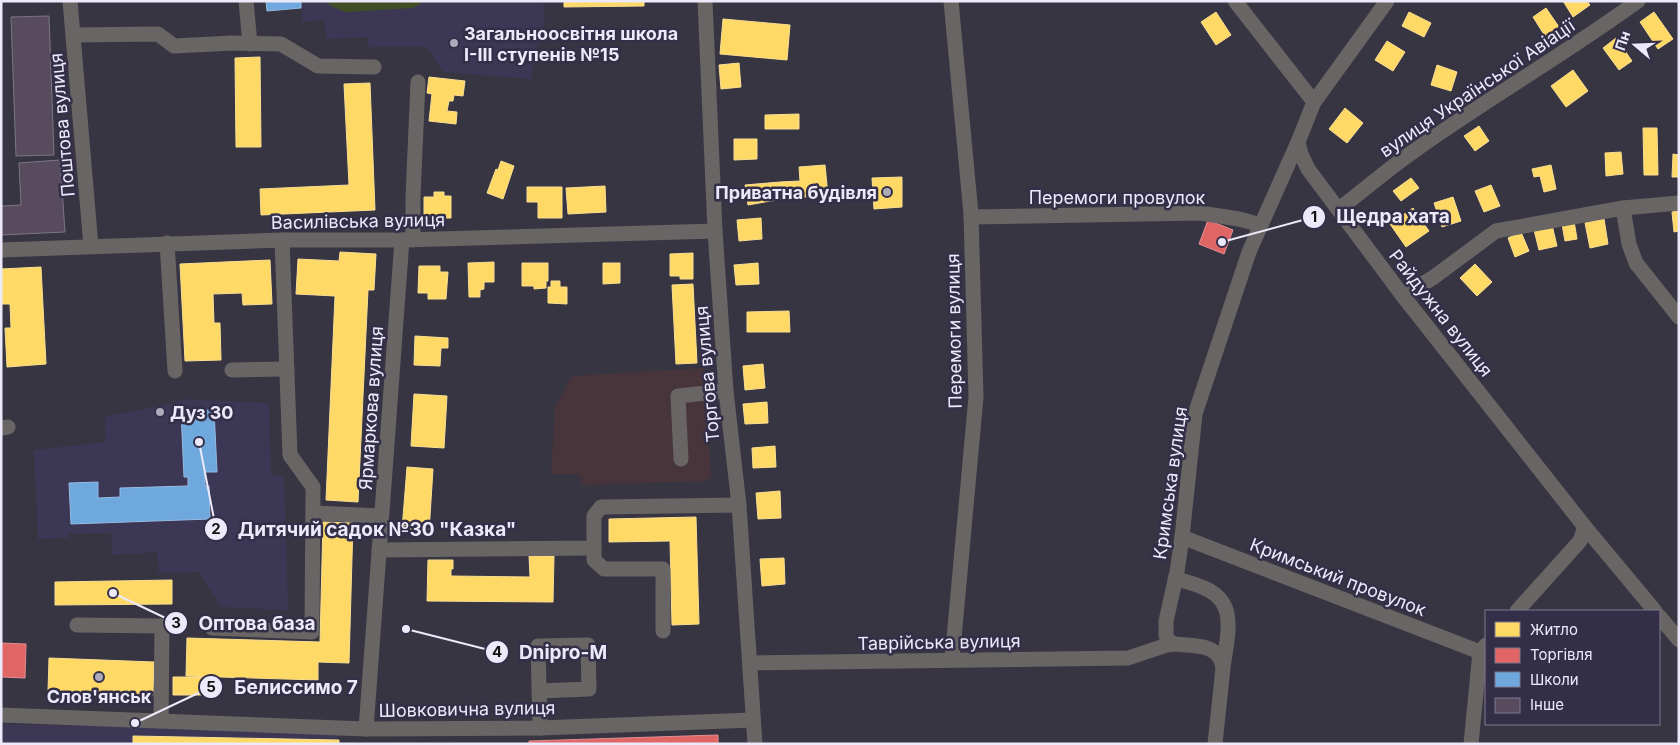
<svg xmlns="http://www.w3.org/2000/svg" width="1680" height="745" font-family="Inter,sans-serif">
	<rect width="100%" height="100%" fill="#383543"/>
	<polygon fill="#47353b" points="704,368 711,477 705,481 583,485 580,474 551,474 555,408 572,376"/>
	<g fill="#3c3754">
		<polygon points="301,1 543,1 545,19 532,70 532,79 443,72 427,47 369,47 368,37 326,39 324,20 302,22"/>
		<polygon points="184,399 269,403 271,475 284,476 288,610 221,607 199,572 159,573 157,552 112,555 111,533 68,534 67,538 38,539 34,450 106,442 105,417 174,403"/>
		<polygon points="1,724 338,731 336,744 1,744"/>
	</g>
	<polygon fill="#404e26" points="328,1 425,1 413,8 345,12 329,5"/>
	<g fill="#ffd966" stroke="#f9de92">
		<polygon points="564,1 644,1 644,6 564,7"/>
		<polygon points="1563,1 1587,1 1590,5 1573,17"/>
		<polygon points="1546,8 1559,27 1545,36 1533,17"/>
		<polygon points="1216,12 1231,35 1216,45 1201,22"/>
		<polygon points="1409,12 1431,23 1424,37 1402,26"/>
		<polygon points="1654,12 1673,39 1658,49 1640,22"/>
		<polygon points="723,19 790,25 787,60 720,54"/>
		<polygon points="1616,38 1632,61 1619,70 1603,48"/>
		<polygon points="1387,41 1405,52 1393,71 1375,60"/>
		<polygon points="260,57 261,147 236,147 235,58"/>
		<polygon points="739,63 741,87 721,89 719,65"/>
		<polygon points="1437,65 1457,72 1451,91 1431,85"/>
		<polygon points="1573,70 1588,91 1566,107 1551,86"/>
		<polygon points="429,77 465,81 463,96 454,95 453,101 449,101 447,111 457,112 456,124 429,121 432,94 427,93"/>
		<polygon points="370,83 375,210 261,215 260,189 349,185 344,84"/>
		<polygon points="1345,108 1363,123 1347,143 1329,129"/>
		<polygon points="799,114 799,129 765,129 765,115"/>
		<polygon points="1479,126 1489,141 1475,151 1464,136"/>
		<polygon points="1643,128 1657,128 1658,175 1644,175"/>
		<polygon points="734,139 757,139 757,159 734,160"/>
		<polygon points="1621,152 1623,174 1606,176 1605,153"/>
		<polygon points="1673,154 1679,155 1679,177 1672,177"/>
		<polygon points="501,161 514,166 503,199 487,193 496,169 498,170"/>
		<polygon points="825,165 828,195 782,199 780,182 800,181 799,167"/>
		<polygon points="1551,165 1556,189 1544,192 1540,176 1534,177 1532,169"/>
		<polygon points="902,177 902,207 874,209 872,178"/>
		<polygon points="1411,178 1419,188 1401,201 1393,191"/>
		<polygon points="780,182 782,199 748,205 745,185"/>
		<polygon points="1491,185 1500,206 1484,212 1475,191"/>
		<polygon points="605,186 606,212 568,214 566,188"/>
		<polygon points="527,187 562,187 562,218 538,218 538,202 527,202"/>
		<polygon points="434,192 444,192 444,196 451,196 451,218 424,218 424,197 434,197"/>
		<polygon points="1453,197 1461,221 1442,227 1434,203"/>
		<polygon points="1413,208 1429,231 1406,247 1390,224"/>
		<polygon points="1679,211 1679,231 1674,232 1672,212"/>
		<polygon points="761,218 762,239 739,241 737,220"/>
		<polygon points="1604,219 1608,244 1590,248 1585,223"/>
		<polygon points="1574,221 1577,239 1565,241 1562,224"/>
		<polygon points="1552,225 1557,246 1539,250 1534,230"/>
		<polygon points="1521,232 1529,251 1515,257 1508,238"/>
		<polygon points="340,252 376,254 374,290 368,290 358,502 326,500 335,296 296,294 298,259 339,261"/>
		<polygon points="693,253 693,279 680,279 680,276 670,276 670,254"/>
		<polygon points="270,260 272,304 243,305 242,293 213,294 214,323 220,323 221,360 185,361 180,264"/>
		<polygon points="494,262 494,282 484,282 484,289 480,290 480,297 469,297 468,263"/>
		<polygon points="522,263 548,263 548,281 546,281 546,288 534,289 534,286 522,286"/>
		<polygon points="603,263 620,263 620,283 603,284"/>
		<polygon points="758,263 759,284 736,285 734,265"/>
		<polygon points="1475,264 1492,282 1477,296 1460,278"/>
		<polygon points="419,266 440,266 440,272 448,272 446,299 428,299 428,293 418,293"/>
		<polygon points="41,267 46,364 7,367 5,328 11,328 10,304 1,304 1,269"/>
		<polygon points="551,281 560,281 560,287 567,287 567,304 548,303 548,287 551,287"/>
		<polygon points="693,284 697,363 676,364 672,285"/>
		<polygon points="789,311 790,332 747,332 747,312"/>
		<polygon points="415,336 448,338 448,348 441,348 440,366 414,365"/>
		<polygon points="763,364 765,388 745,390 743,366"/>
		<polygon points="414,394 447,396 444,448 411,446"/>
		<polygon points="767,402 768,423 745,424 743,404"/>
		<polygon points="775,446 776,467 753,468 752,448"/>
		<polygon points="407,467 433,469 429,532 402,530"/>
		<polygon points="780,491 781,518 758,519 756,493"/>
		<polygon points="696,517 699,624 672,625 670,541 609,542 609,519"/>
		<polygon points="323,522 353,523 349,663 318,662 318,680 186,676 187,638 320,642"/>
		<polygon points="529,556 554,556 553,602 427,601 428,560 453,560 453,569 451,569 451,576 530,577"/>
		<polygon points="784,558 785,584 762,586 760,559"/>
		<polygon points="172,580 172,604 55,605 55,582"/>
		<polygon points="49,658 154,662 153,695 48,691"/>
		<polygon points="173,677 215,677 214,695 173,695"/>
		<polygon points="133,736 339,740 339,744 133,744"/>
	</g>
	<g fill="#e06666" stroke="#e48e92">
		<polygon points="1208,220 1233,230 1224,254 1199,244"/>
		<polygon points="1,643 26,644 25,678 1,677"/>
		<polygon points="718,735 718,744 529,744 529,741"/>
	</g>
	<g fill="#6fa8dc" stroke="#94bce5">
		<polygon points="266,1 301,1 301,8 267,11"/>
		<polygon points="214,410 217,472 205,472 205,486 209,486 210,519 71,524 69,483 98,482 98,498 120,497 120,488 188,486 188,477 184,477 181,411"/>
	</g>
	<g fill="#574b5d" stroke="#7c7682">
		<polygon points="49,16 54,155 16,156 11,17"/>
		<polygon points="60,160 65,232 1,235 1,206 21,205 19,163"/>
	</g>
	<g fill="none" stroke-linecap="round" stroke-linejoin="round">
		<g stroke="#686564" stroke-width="15">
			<polyline points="70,1 91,246"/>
			<polyline points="246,1 250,44"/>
			<polyline points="705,1 715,231 726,391 739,505 755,744"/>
			<polyline points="951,1 971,214 976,397 952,660"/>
			<polyline points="1235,1 1314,102 1298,142 1301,154 1308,169 1403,296 1585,527 1655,611"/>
			<polyline points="73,35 158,34 174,46 232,43 281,44 318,66 374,67"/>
			<polyline points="1314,102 1387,1"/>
			<polyline points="1623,208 1629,244 1636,263 1679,317"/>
			<path d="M 1339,209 C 1364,190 1388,169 1414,151 C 1487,99 1565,54 1638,1"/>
			<polyline points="971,217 1200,213 1239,219 1261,225"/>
			<polyline points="413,240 413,197 418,82"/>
			<polyline points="167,243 175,371"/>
			<polyline points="1,250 282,240 402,240 715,231"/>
			<polyline points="1403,296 1434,277 1496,231 1623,208 1679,203"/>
			<polyline points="232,370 287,369"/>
			<polyline points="1,428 8,427"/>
			<polyline points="681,459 678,396 726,391"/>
			<polyline points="314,513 381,516"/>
			<polyline points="1182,537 1480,652"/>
			<polyline points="594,548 594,560 604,569 663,569 663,631"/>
			<polyline points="379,550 594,548 594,516 601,507 739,505"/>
			<path d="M 1175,579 C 1236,592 1232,613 1223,667"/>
			<polyline points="1517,611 1580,541 1585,527"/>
			<polyline points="1659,616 1679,640"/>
			<polyline points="77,625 162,626 161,721"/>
			<polyline points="212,628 312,632 313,487 290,455 282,240"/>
			<polyline points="751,663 1128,658 1167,645 1174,644"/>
			<polyline points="539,691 589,689 588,645 538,646 540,728"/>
			<polyline points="1,715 366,729 540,728 753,720"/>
			<polyline points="366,729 402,240"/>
			<path d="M 1215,744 L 1223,668 C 1220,643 1194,646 1174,644 L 1167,639 L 1166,635 L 1166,621 L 1177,572 L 1182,537 L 1195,414 L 1249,252 L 1298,142"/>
			<polyline points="1471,744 1480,652 1486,645"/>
		</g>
	</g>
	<g fill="#adabba" stroke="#342f49" stroke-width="2">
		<circle cx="454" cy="43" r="5"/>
		<circle cx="887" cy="192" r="5"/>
		<circle cx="160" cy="412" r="5"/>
		<circle cx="99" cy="677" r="5"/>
	</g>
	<g text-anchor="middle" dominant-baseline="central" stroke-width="5" stroke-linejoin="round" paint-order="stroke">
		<g font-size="18" font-weight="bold" fill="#eceafa" stroke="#342f49" text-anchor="start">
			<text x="464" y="33">Загальноосвітня школа<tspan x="464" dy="21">І-ІІІ ступенів №15</tspan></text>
			<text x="877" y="192" text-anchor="end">Приватна будівля</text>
			<text x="170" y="412">Дуз 30</text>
			<text x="99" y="696" text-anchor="middle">Слов'янськ</text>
		</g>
		<g font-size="18" fill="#eceafa" stroke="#342f49">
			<text transform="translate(1477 88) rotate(-34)">вулиця Української Авіації</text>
			<text transform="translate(62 125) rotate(-95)">Поштова вулиця</text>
			<text x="1117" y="197">Перемоги провулок</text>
			<text transform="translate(358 221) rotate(-1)">Василівська вулиця</text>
			<text transform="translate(1441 313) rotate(52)">Райдужна вулиця</text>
			<text transform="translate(954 331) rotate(-91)">Перемоги вулиця</text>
			<text transform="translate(707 374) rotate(-95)">Торгова вулиця</text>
			<text transform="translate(371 408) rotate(-86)">Ярмаркова вулиця</text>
			<text transform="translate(1170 483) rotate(-82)">Кримська вулиця</text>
			<text transform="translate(1338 577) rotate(21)">Кримський провулок</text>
			<text transform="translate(939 642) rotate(-1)">Таврійська вулиця</text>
			<text transform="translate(467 709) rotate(-1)">Шовковична вулиця</text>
		</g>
	</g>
	<path fill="none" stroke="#eceafa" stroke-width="2" d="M1222 242L1314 217M199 442L216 529M113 593L176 623M406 629L497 652M135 723L211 687"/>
	<g fill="#eceafa" stroke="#342f49" stroke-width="2">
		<circle cx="1222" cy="242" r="5"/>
		<circle cx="199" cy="442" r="5"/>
		<circle cx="113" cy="593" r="5"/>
		<circle cx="406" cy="629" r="5"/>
		<circle cx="135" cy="723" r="5"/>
		<circle cx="1314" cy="217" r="12"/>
		<circle cx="216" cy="529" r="12"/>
		<circle cx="176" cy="623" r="12"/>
		<circle cx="497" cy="652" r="12"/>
		<circle cx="211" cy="687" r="12"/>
	</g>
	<g font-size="15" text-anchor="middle" font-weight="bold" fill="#111">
		<text x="1314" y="222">1</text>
		<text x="216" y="534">2</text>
		<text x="176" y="628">3</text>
		<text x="497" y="657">4</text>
		<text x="211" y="692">5</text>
	</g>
	<g font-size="19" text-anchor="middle" font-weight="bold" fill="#eceafa" stroke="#342f49" stroke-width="5" stroke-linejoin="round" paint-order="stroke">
		<text x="1393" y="223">Щедра хата</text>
		<text x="377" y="536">Дитячий садок №30 "Казка"</text>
		<text x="257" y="630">Оптова база</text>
		<text x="563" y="659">Dnipro-M</text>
		<text x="296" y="694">Белиссимо 7</text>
	</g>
	<rect width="1680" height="745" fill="none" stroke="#eceafa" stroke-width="5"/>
	<rect x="1485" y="610" width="175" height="115" fill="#342f49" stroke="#7e7a90"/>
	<rect x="1495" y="622" width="25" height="15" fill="#ffd966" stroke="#7e7a90"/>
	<text x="1530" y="635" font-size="15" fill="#eceafa">Житло</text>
	<rect x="1495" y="648" width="25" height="15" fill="#e06666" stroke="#7e7a90"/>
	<text x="1530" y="660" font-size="15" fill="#eceafa">Торгівля</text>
	<rect x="1495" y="672" width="25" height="15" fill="#6fa8dc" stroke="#7e7a90"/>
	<text x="1530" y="685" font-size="15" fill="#eceafa">Школи</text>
	<rect x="1495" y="698" width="25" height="15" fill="#574b5d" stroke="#7e7a90"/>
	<text x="1530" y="710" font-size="15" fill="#eceafa">Інше</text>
	<g transform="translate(1635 45) rotate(289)" stroke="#342f49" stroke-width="4" paint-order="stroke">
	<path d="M0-4L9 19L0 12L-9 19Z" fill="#eceafa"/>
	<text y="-8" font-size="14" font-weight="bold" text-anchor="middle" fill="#eceafa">Пн</text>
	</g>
</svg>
